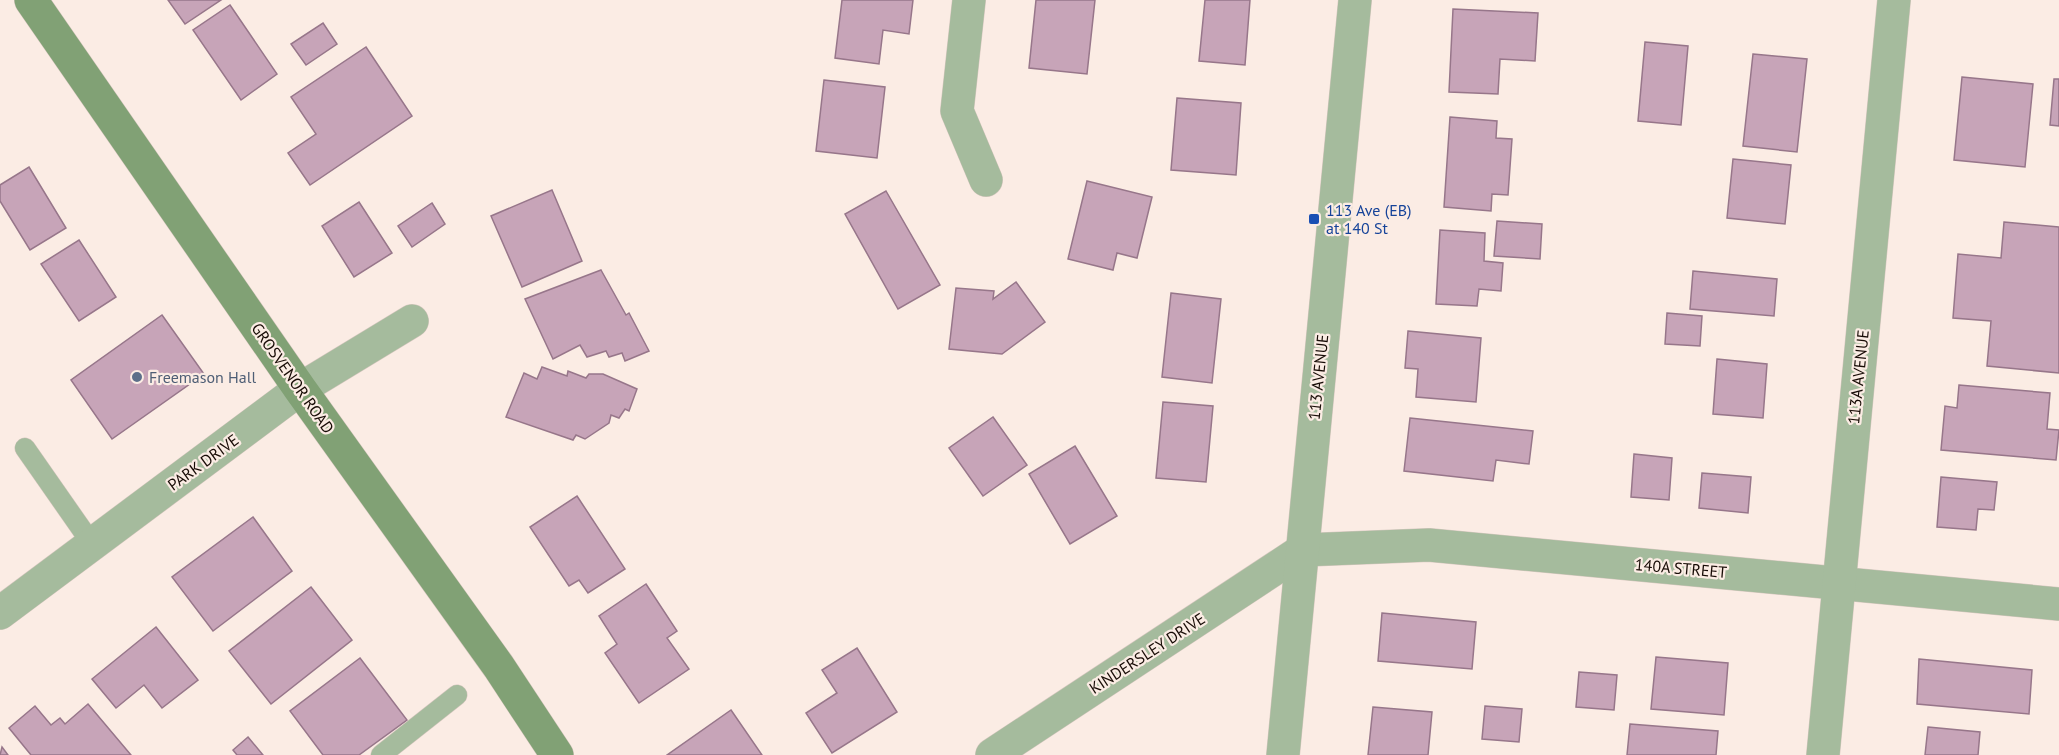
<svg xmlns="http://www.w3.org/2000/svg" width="2059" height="755" font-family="'PT Sans',sans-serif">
	<rect width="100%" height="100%" fill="#fbece4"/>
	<g fill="#c7a4b8" stroke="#97768a" stroke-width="1.5">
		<polygon points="168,0 221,0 185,24"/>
		<polygon points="842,0 913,0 909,34 883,30 879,64 835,58"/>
		<polygon points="1036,0 1095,0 1087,74 1029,68"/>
		<polygon points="1205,0 1250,0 1245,65 1199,61"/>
		<polygon points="230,5 277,74 241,100 193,30"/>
		<polygon points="1453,9 1538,13 1535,61 1500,59 1498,94 1449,92"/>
		<polygon points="323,23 337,44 306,65 291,44"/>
		<polygon points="1645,42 1688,46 1681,125 1638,121"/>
		<polygon points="366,47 412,116 310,185 288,153 316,134 291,97"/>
		<polygon points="1753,54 1807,59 1797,152 1743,146"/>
		<polygon points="1962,77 2033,84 2025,167 1954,160"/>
		<polygon points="2054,79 2059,79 2059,126 2050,125"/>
		<polygon points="824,80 885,87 877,158 816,151"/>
		<polygon points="1177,98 1241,103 1236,175 1171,170"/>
		<polygon points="1450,117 1497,121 1496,138 1512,139 1508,195 1492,194 1491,211 1444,207"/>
		<polygon points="1733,159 1791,165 1785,224 1727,218"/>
		<polygon points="29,167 66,228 30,250 0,201 0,185"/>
		<polygon points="1087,181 1152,197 1137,258 1117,253 1113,270 1068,259"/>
		<polygon points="552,190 582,261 522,287 491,216"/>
		<polygon points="886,191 940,285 898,309 845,214"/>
		<polygon points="359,202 392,253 354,277 322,226"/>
		<polygon points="432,203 445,224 412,247 398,226"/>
		<polygon points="1497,221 1542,224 1540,259 1494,256"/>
		<polygon points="2004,222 2059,227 2059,373 1987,366 1991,321 1953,318 1958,254 2001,258"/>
		<polygon points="1440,230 1485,233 1484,261 1503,263 1501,291 1479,289 1477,306 1436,304"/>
		<polygon points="79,240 116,297 79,321 41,264"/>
		<polygon points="601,270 626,315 629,313 649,351 625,361 622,353 609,357 606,351 587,357 580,345 553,359 525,299"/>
		<polygon points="1693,271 1777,279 1774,316 1690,309"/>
		<polygon points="1016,282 1045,322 1002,354 949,349 956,288 994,291 993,299"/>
		<polygon points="1171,293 1221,299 1212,383 1162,377"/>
		<polygon points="1667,313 1702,316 1700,346 1665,344"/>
		<polygon points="162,315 204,374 112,439 71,380"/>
		<polygon points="1408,331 1481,338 1476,402 1416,397 1418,369 1405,368"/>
		<polygon points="1717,359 1767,364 1763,418 1713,414"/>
		<polygon points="542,367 567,376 568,371 586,378 589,374 603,374 637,389 629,411 625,409 619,418 611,415 609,423 585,439 576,435 573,440 506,417 524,373 537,379"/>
		<polygon points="1959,385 2050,393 2047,429 2059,430 2056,460 1941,450 1945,406 1957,408"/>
		<polygon points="1163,402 1213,406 1206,482 1156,478"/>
		<polygon points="993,417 1027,465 983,496 949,448"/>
		<polygon points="1410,418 1533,431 1529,464 1496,460 1493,481 1404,471"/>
		<polygon points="1075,446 1117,516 1070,544 1029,474"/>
		<polygon points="1634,454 1672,458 1669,500 1631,497"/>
		<polygon points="1702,473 1751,477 1748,513 1699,508"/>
		<polygon points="1941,477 1997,482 1994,510 1978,509 1976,530 1937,527"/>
		<polygon points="577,496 625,569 588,593 579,580 569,586 530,527"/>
		<polygon points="253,517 292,571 213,631 172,577"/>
		<polygon points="646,584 677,631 667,638 689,669 639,703 605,653 617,644 599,616"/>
		<polygon points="311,587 352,640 271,704 229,651"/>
		<polygon points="1382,613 1476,622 1472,669 1378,661"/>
		<polygon points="156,627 198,680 162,708 144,685 116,708 92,679"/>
		<polygon points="857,648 897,712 832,753 806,713 837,693 822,670"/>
		<polygon points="1656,657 1728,663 1724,715 1651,709"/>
		<polygon points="360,658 407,720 359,755 323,755 290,711"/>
		<polygon points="1919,659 2032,670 2029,714 1917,704"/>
		<polygon points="1579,672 1617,675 1614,710 1576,707"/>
		<polygon points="88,704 131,755 31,755 9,728 35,706 51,725 60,718 65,724"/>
		<polygon points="1485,706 1522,709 1519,742 1482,739"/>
		<polygon points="1373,707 1432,712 1428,755 1368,755"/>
		<polygon points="731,710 762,755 667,755"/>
		<polygon points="1630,724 1718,731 1716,755 1627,755"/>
		<polygon points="1928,727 1980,732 1978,755 1925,755"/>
		<polygon points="248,737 263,755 237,755 233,750"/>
		<polygon points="2,747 8,755 0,755"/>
	</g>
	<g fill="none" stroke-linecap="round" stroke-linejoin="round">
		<g stroke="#d7c8c0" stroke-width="21">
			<g id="lane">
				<polyline points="25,448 92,544"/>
				<polyline points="381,755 457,695"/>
			</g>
		</g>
		<g stroke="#d7c8c0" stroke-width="34">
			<g id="street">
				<polyline points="969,0 957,111 986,180"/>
				<polyline points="1303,550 1429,545 2059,604"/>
				<polyline points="0,613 300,389 412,321"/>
				<polyline points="992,755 1303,550"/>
				<polyline points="1283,755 1355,0"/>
				<polyline points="1823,755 1894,0"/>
			</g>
		</g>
		<g stroke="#d7c8c0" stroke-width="34">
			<polyline id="secondary" points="31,0 300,389 499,667 557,755"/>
		</g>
		<use href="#lane" stroke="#a5bb9d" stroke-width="20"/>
		<use href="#street" stroke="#a5bb9d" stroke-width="33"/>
		<use href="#secondary" stroke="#81a175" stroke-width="33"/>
	</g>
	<rect fill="#1a4fb4" stroke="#fbece4" stroke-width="2" x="1308" y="213" width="12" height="12" rx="3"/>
	<circle fill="#5c6f8a" stroke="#fbece4" stroke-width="2" cx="137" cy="377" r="6"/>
	<g text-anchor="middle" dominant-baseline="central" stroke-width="4.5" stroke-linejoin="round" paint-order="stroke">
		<g font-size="16" fill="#164399" stroke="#fbece4" text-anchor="start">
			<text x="1326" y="210">113 Ave (EB)<tspan x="1326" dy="18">at 140 St</tspan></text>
		</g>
		<g font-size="16" fill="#4e5e75" stroke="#fbece4" text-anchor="start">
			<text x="149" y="377">Freemason Hall</text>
		</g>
		<g font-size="16" fill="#170b05" stroke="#fbece4">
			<text transform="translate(1318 377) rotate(-84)">113 AVENUE</text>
			<text transform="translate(1858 377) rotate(-84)">113A AVENUE</text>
			<text transform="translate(293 378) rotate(55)">GROSVENOR ROAD</text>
			<text transform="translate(203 462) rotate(-36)">PARK DRIVE</text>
			<text transform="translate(1681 568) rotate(5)">140A STREET</text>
			<text transform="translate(1147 653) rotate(-33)">KINDERSLEY DRIVE</text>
		</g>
	</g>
</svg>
